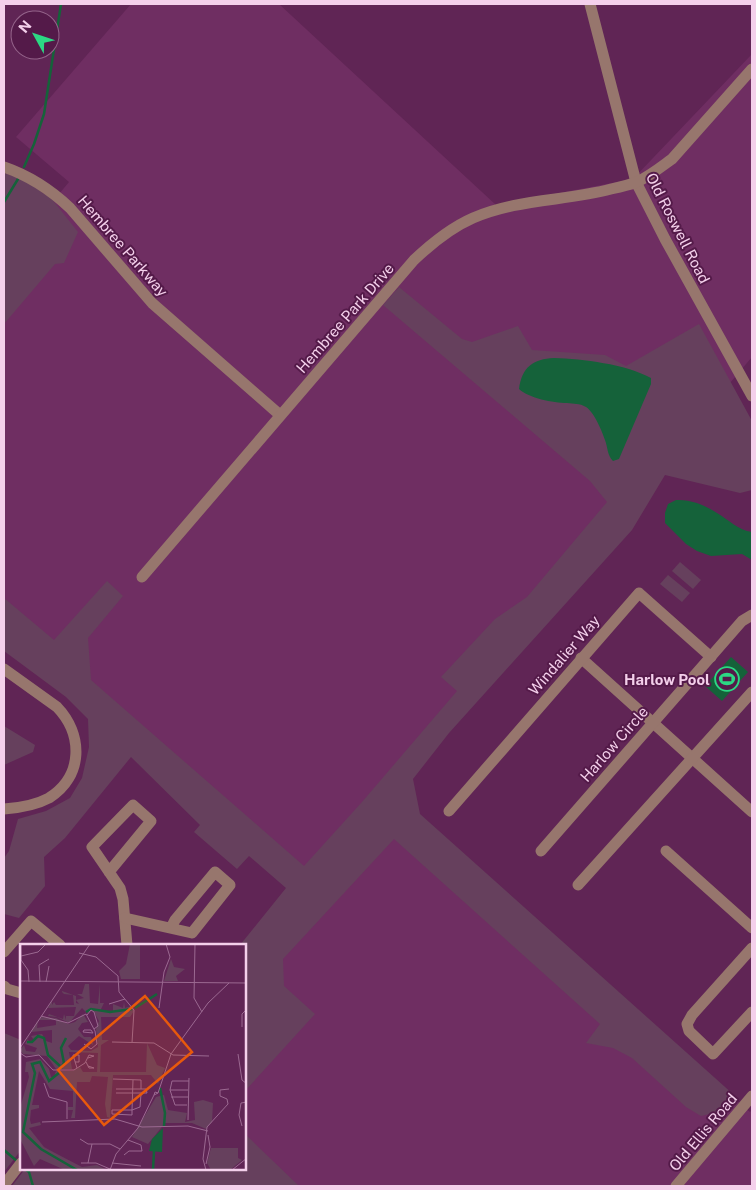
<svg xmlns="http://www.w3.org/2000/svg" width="756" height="1190" font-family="'Public Sans',sans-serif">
	<rect width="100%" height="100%" fill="#602555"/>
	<polygon fill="#6f2e62" points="131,4 279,4 496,205 633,179 752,54 752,357 381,794 750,1112 752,1110 752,1186 72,1186 245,1169 245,947 307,875 4,622 4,260 69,182 16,137"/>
	<g fill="#66405d">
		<polygon points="4,173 22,179 51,198 78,232 64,263 55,264 4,324"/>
		<polygon points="399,287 462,339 472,342 518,326 532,350 605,355 626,366 699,324 752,421 752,490 740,493 665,475 632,530 449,733 413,779 420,814 734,1095 718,1112 701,1116 686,1107 632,1058 613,1048 586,1043 600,1024 394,839 283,959 284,986 315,1014 245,1091 245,945 240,945 286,888 249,856 237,869 194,832 200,825 131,757 65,838 44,857 45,886 19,918 4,914 4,858 9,851 18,819 46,811 70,798 82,778 89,747 88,719 66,697 4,651 4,598 54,640 107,581 123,596 88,638 91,680 304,866 362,802 457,691 441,677 495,619 527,597 607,502 590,481 383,305"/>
		<polygon points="680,562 701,580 693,589 672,571"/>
		<polygon points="668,575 690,593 682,602 660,584"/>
		<polygon points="4,726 35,745 33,752 4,765"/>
		<polygon points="4,1033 21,1040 21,1150 4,1172"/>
		<polygon points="245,1134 299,1186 12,1186 25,1169 245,1169"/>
	</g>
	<g fill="#15623a">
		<path d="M 554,358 C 583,359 625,364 651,378 L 651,384 L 619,459 L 613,461 C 607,455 608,448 605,440 C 602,431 594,412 586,407 C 579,403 574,404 567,403 C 553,403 529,398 519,389 C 522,367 533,359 554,358 Z"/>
		<path d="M 676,500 C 690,499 705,505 717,513 C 729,520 738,530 752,532 L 752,560 L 742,554 L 711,556 L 697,551 L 686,544 L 665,523 L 665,513 L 668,504 Z"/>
		<polygon points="731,657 748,672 722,701 705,686"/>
	</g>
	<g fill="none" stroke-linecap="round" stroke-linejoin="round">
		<g stroke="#15623a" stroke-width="2.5">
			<polyline points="24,167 34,144 44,114 61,4"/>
			<polyline points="4,202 18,179"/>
			<polyline points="4,1150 18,1162"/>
			<polyline points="25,1169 29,1172 33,1186"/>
		</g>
		<g stroke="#97766d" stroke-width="11">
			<polyline points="590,4 636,182 665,239 752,396"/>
			<path d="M 4,167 C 30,176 50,189 70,208 L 152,303 L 280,415"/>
			<path d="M 142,577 L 414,260 C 432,243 450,228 473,218 C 516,199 566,201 611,189 C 620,187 629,185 637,182 C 650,176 661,167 672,159 L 752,69"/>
			<polyline points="581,658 752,812"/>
			<path d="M 4,669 L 57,707 C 83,734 84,776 49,798 C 36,805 18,808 4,809"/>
			<polyline points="449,811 639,593 711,657"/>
			<polyline points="541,851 742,621 752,615"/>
			<polyline points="666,851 752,928"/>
			<polyline points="109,872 151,821 133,805 92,847 120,888 123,899 127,945"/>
			<polyline points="578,885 752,692"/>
			<polyline points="125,918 192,933 230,885 215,872 175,920 171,928"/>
			<polyline points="752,948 692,1015 687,1024 689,1031 713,1054 752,1012"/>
			<polyline points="4,952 31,921 60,945"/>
			<polyline points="4,986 7,989 21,993"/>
			<polyline points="4,1185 21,1163"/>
			<polyline points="676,1186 752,1096"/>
		</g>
	</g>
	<defs>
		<g id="stadium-ring" transform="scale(1.25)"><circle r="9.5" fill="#541a49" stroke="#2cd884" stroke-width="1.5"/><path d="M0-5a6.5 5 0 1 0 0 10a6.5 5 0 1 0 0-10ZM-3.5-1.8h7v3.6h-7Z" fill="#2cd884"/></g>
	</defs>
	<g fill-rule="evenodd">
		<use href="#stadium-ring" x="727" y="679"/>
	</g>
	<g text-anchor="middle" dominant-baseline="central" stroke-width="4" stroke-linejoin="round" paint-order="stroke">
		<g font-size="15" fill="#f4d0eb" stroke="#541a49">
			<text transform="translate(678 228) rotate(63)">Old Roswell Road</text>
			<text transform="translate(123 246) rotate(49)">Hembree Parkway</text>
			<text transform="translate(345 318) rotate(-49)">Hembree Park Drive</text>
			<text transform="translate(564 655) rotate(-49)">Windalier Way</text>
			<text transform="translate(614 744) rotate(-49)">Harlow Circle</text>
			<text transform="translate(703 1132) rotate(-50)">Old Ellis Road</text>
		</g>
		<g font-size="15" font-weight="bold" fill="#f4d0eb" stroke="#541a49" text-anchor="end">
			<text x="710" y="679">Harlow Pool</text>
		</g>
	</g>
	<g transform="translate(20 944)">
		<rect width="226" height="226" fill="#602555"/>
		<path d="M 110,0 L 120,0 L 120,35 L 101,35 L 99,27 L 106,20 ZM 151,15 L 154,23 L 165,25 L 156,32 L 158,37 L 144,37 ZM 65,40 L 69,40 L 70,59 L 78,60 L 80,40 L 80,59 L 84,59 L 80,67 L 93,67 L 93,60 L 103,64 L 104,58 L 105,64 L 112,62 L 114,67 L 110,73 L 81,73 L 82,96 L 89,96 L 81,101 L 80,128 L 126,128 L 127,99 L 137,121 L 145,124 L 138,140 L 131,131 L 93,131 L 90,174 L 87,173 L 85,160 L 88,133 L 72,132 L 70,138 L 57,138 L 55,174 L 51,174 L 53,166 L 48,166 L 48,163 L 53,163 L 53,147 L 30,145 L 19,127 L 12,161 L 19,161 L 19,164 L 11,166 L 10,176 L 11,180 L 20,178 L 21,181 L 9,184 L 24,203 L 35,209 L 62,223 L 77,221 L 87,226 L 45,226 L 20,215 L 14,222 L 0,195 L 0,164 L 9,133 L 8,128 L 5,128 L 6,118 L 20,115 L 29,125 L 31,133 L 34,133 L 36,127 L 53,127 L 60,123 L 63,128 L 77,128 L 78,109 L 49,108 L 52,125 L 36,125 L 27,112 L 3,110 L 0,106 L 4,101 L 6,107 L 15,108 L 17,104 L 5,100 L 11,89 L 7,95 L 10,98 L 14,96 L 11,92 L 22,90 L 26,97 L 32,99 L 32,86 L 11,88 L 18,76 L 17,84 L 36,81 L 36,76 L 19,76 L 21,73 L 36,74 L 48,80 L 55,78 L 63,70 L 68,78 L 62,79 L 58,85 L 64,93 L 71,93 L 73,101 L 59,92 L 48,102 L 51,106 L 71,107 L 78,103 L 76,85 L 79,77 L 73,66 L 67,69 L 62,64 L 49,79 L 37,73 L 28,72 L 29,70 L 43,75 L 44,70 L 46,76 L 46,72 L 54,72 L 56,63 L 28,64 L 32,57 L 32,61 L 34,58 L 36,61 L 54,61 L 53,51 L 44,50 L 42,48 L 42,47 L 56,52 L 56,59 L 59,60 L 56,56 L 64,54 L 57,50 L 62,50 ZM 144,151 L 148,166 L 167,169 L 165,178 L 175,176 L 174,158 L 183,156 L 193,159 L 192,178 L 186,185 L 172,179 L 145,179 L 128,200 L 112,193 L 136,153 ZM 191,204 L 218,204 L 218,214 L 222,216 L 210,226 L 191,226 L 187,219 Z" fill="#66405d"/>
		<path d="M 143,184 L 142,208 L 129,207 L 132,195 Z" fill="#15623a"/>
		<path fill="none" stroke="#15623a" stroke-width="2.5" d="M 115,64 L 137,50M 66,68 L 71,65 L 90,68 L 112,65M 7,98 L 12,98 L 18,92 L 24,94 L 28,111 L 40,122M 41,124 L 44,119 L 41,104 L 46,94M 40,128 L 29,137 L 20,118 L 12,120 L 15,129 L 3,188 L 21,205 L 57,226M 140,144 L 145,169 L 144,182M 133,226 L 134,207"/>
		<path fill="none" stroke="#9b6991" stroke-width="1" d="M 1,0 L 1,16 L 8,26 L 9,38M 175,0 L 174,54 L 182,68M 59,9 L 76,13 L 98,32 L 99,48 L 114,66 L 112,99M 1,12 L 18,8 L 26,0M 0,37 L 227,39M 20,38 L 19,21 L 29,15M 26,38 L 29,22M 89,60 L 105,55M 139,64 L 144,28 L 150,13 L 146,0M 67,71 L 71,66 L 74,68 L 78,82 L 74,85M 21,72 L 48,79 L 66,70M 222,83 L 222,70 L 227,65M 71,86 L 73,89 L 63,88 L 64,86 ZM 92,98 L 134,99 L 153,111 L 189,112M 64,100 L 71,105 L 77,100 L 75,87 L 66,70M 0,104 L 70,0M 0,109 L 6,113 L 19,111 L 33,126 L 54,126 L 65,119 L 69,111 L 74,112 L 68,114M 218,110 L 222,136 L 227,140M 55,118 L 59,118 L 59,111 L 53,111 L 57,124M 66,118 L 69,124 L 74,124 L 68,122M 93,135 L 121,136 L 121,145M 24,139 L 29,153 L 47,158 L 47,175M 150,146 L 168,146M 96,149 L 127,149 L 126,145 L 96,145M 138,149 L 151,110 L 188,59 L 209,39M 151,153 L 168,153M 167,161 L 155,161 L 150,146 L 152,137 L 169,137M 92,170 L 92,166 L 112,166 L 113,136M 92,170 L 112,171 L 112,166 L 120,163 L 121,150M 168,176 L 169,134M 22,178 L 95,175 L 122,183 L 168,182 L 188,187M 222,182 L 219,171 L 221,159 L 227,158M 60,195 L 68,200 L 90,200 L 100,205M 104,211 L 109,207 L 122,207 L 121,201 L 108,196M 61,219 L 76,219 L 90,225M 68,219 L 72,200M 92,219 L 121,222M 186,220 L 190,203 L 188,191M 90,226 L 96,210 L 118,184 L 134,151 L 138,149 L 135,148 L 134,151M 186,226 L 183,215 L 187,183 L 208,160 L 207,155 L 200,152 L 200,146 L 209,145M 212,226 L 227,214"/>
		<path fill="#e8590c" fill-opacity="0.15" stroke="#e8590c" stroke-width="2.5" d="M 125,52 L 172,108 L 84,181 L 38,126 Z"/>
		<rect width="226" height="226" fill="none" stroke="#f4d0eb" stroke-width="2.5"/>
	</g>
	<rect width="756" height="1190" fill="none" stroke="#f4d0eb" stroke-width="10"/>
	<g transform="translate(35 35) rotate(310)"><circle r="24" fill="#541a49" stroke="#94638a"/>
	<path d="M0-4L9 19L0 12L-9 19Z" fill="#2cd884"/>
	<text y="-8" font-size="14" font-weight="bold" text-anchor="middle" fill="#f4d0eb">N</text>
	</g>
</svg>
